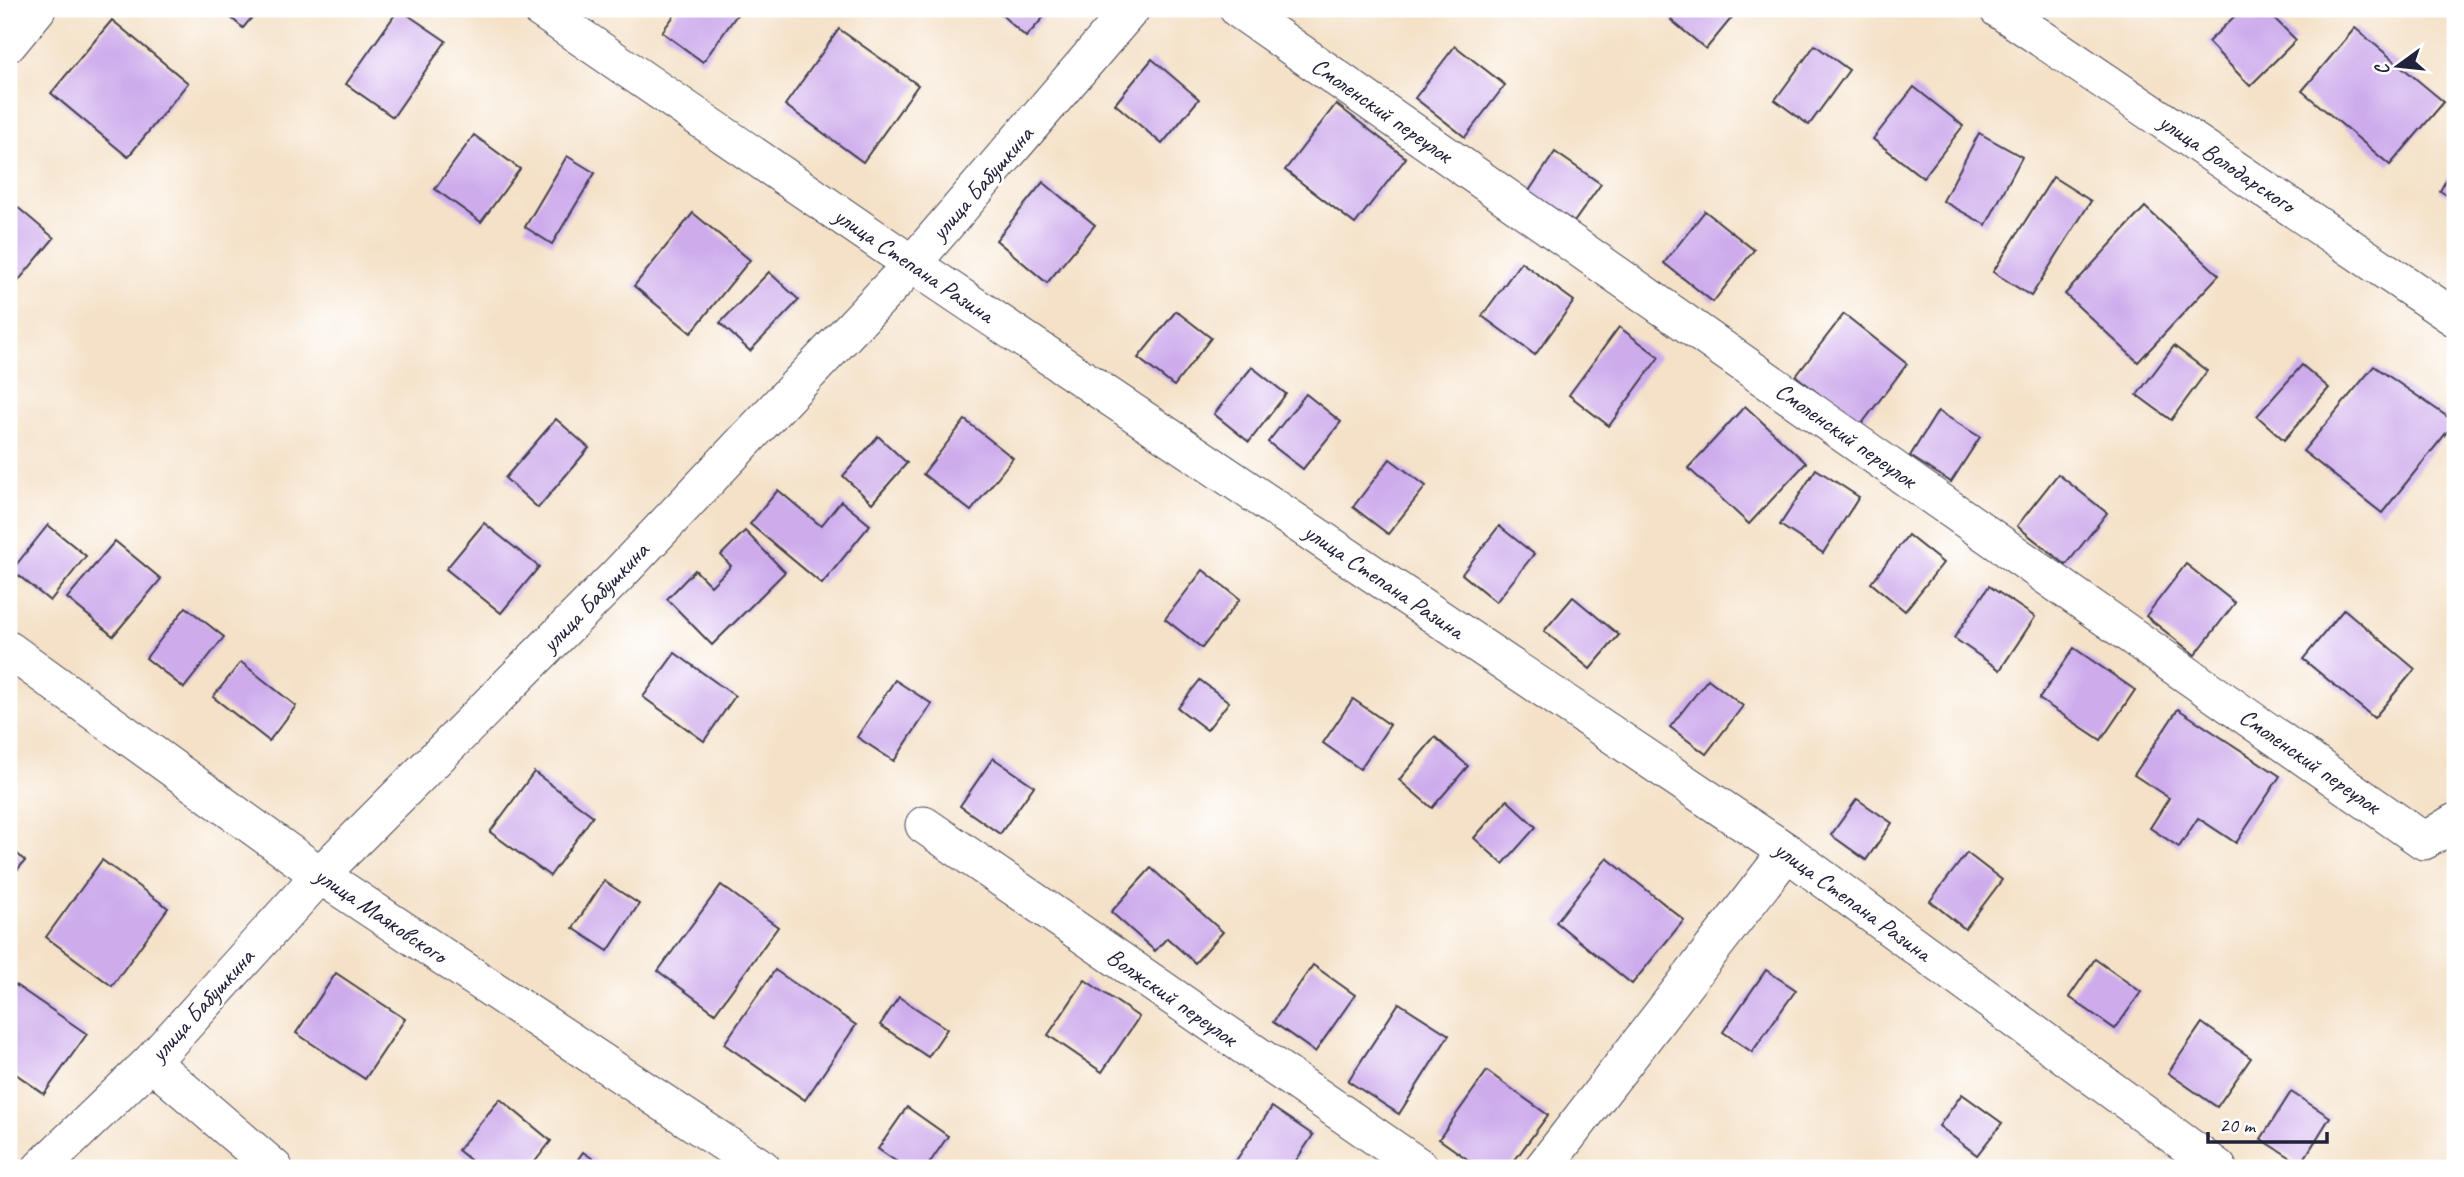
<svg xmlns="http://www.w3.org/2000/svg" width="2464" height="1177" font-family="Caveat,sans-serif">
	<rect width="100%" height="100%" fill="#fff"/>
	<filter id="ink" filterUnits="userSpaceOnUse"><feTurbulence type="fractalNoise" baseFrequency=".0143" numOctaves="2"/><feDisplacementMap in="SourceGraphic" scale="14" xChannelSelector="R" yChannelSelector="G"/><feConvolveMatrix kernelMatrix="1 2 1 2 8 2 1 2 1" color-interpolation-filters="sRGB"/></filter>
	<filter id="wash" filterUnits="userSpaceOnUse"><feTurbulence type="fractalNoise" baseFrequency=".00686" numOctaves="4" result="noise"/><feDisplacementMap in="SourceGraphic" scale="28" xChannelSelector="R" yChannelSelector="G"/><feGaussianBlur stdDeviation="1.57" result="paint"/><feColorMatrix in="noise" values="0 0 0 0 0 0 0 0 0 0 0 0 0 0 0 0 0 1.4 0 .05"/><feComposite in="paint" operator="in"/></filter>
	<g filter="url(#wash)">
		<rect width="100%" height="100%" fill="#f4e1c7"/>
		<g id="blocks">
			<g fill="#ceacec">
				<polygon points="221,9 259,9 243,28"/>
				<polygon points="399,9 446,41 393,117 346,84"/>
				<polygon points="679,9 741,9 703,62 662,32"/>
				<polygon points="995,9 1051,9 1026,37"/>
				<polygon points="1679,9 1739,9 1706,49 1671,20"/>
				<polygon points="2242,9 2265,9 2296,40 2250,86 2208,42"/>
				<polygon points="112,20 188,83 128,157 51,93"/>
				<polygon points="2355,28 2444,102 2390,165 2302,91"/>
				<polygon points="839,29 918,85 863,162 785,105"/>
				<polygon points="1815,45 1849,70 1809,125 1775,100"/>
				<polygon points="1455,46 1505,85 1465,137 1415,98"/>
				<polygon points="1152,59 1199,99 1162,144 1115,104"/>
				<polygon points="1914,87 1963,126 1923,178 1873,139"/>
				<polygon points="1336,104 1406,158 1355,224 1285,170"/>
				<polygon points="1979,133 2022,157 1986,225 1943,201"/>
				<polygon points="474,135 520,169 481,222 435,189"/>
				<polygon points="1555,152 1601,184 1574,222 1529,191"/>
				<polygon points="567,156 595,173 552,244 525,227"/>
				<polygon points="2455,164 2455,200 2440,191"/>
				<polygon points="2053,177 2091,201 2031,296 1993,272"/>
				<polygon points="1043,182 1095,225 1047,283 996,240"/>
				<polygon points="9,200 54,238 9,292"/>
				<polygon points="2145,207 2219,275 2138,362 2065,294"/>
				<polygon points="1705,211 1754,250 1713,302 1664,263"/>
				<polygon points="693,213 750,260 691,333 634,286"/>
				<polygon points="1521,262 1574,301 1535,355 1482,316"/>
				<polygon points="769,272 799,300 750,351 720,323"/>
				<polygon points="1176,311 1211,338 1174,386 1138,358"/>
				<polygon points="1844,314 1907,364 1860,426 1796,376"/>
				<polygon points="1619,327 1659,357 1609,426 1569,395"/>
				<polygon points="2174,346 2207,371 2171,420 2137,395"/>
				<polygon points="2302,365 2329,388 2284,440 2257,416"/>
				<polygon points="2374,366 2455,422 2382,513 2303,451"/>
				<polygon points="1252,367 1286,394 1249,442 1214,414"/>
				<polygon points="1306,394 1341,422 1303,469 1268,442"/>
				<polygon points="1745,406 1806,463 1749,524 1688,468"/>
				<polygon points="1938,411 1980,437 1951,482 1910,456"/>
				<polygon points="556,419 589,448 538,508 505,478"/>
				<polygon points="965,420 1013,458 971,511 923,474"/>
				<polygon points="878,436 907,463 872,503 843,476"/>
				<polygon points="1390,459 1426,486 1388,534 1353,507"/>
				<polygon points="1816,469 1859,497 1823,553 1780,525"/>
				<polygon points="2058,474 2107,513 2066,565 2017,526"/>
				<polygon points="778,490 821,526 841,501 870,525 822,584 750,524"/>
				<polygon points="484,523 539,567 501,613 446,569"/>
				<polygon points="48,525 86,556 50,601 12,570"/>
				<polygon points="1499,526 1534,554 1496,602 1462,574"/>
				<polygon points="745,531 785,572 712,645 667,599 695,570 711,586 731,566 721,555"/>
				<polygon points="1908,535 1943,563 1905,611 1871,583"/>
				<polygon points="115,541 161,579 113,636 67,598"/>
				<polygon points="2186,564 2235,603 2195,655 2146,616"/>
				<polygon points="1203,570 1240,599 1202,648 1165,619"/>
				<polygon points="1989,586 2035,617 2000,670 1954,638"/>
				<polygon points="1573,597 1619,635 1590,669 1544,631"/>
				<polygon points="186,607 224,637 184,688 146,658"/>
				<polygon points="2344,609 2415,669 2374,718 2303,659"/>
				<polygon points="2074,648 2135,690 2101,740 2039,699"/>
				<polygon points="675,653 735,696 704,741 643,697"/>
				<polygon points="241,662 296,706 269,741 213,697"/>
				<polygon points="1708,679 1743,706 1706,754 1670,727"/>
				<polygon points="895,680 932,704 894,761 857,737"/>
				<polygon points="1200,680 1229,702 1207,730 1178,708"/>
				<polygon points="1353,699 1390,725 1360,769 1323,743"/>
				<polygon points="2178,709 2280,776 2236,843 2198,818 2179,847 2150,828 2169,798 2134,775"/>
				<polygon points="1435,737 1468,766 1432,808 1399,780"/>
				<polygon points="993,758 1034,786 1000,834 960,806"/>
				<polygon points="534,772 593,816 550,876 490,832"/>
				<polygon points="1857,799 1892,823 1866,860 1831,835"/>
				<polygon points="1507,800 1536,827 1503,864 1474,838"/>
				<polygon points="9,846 25,861 9,879"/>
				<polygon points="1967,853 2002,880 1965,929 1930,901"/>
				<polygon points="1607,858 1684,920 1632,984 1556,922"/>
				<polygon points="102,860 168,908 112,986 46,937"/>
				<polygon points="1151,868 1223,932 1195,963 1167,938 1155,951 1111,912"/>
				<polygon points="604,881 639,904 608,951 573,928"/>
				<polygon points="721,885 778,927 715,1013 658,971"/>
				<polygon points="2095,959 2141,992 2115,1029 2069,997"/>
				<polygon points="1313,965 1355,995 1315,1052 1273,1022"/>
				<polygon points="775,970 856,1025 805,1100 724,1044"/>
				<polygon points="1766,970 1796,990 1752,1052 1723,1032"/>
				<polygon points="336,973 405,1019 365,1079 296,1033"/>
				<polygon points="1085,980 1139,1017 1102,1072 1048,1035"/>
				<polygon points="14,984 87,1034 44,1094 9,1069 9,992"/>
				<polygon points="899,997 947,1029 928,1057 880,1025"/>
				<polygon points="1399,1003 1449,1035 1399,1114 1348,1081"/>
				<polygon points="2202,1023 2251,1058 2217,1107 2168,1073"/>
				<polygon points="1487,1071 1548,1115 1509,1168 1480,1168 1439,1139"/>
				<polygon points="2291,1092 2330,1117 2301,1164 2261,1139"/>
				<polygon points="1962,1094 2002,1123 1977,1155 1939,1126"/>
				<polygon points="500,1099 551,1141 530,1168 480,1168 458,1150"/>
				<polygon points="907,1107 948,1136 926,1168 906,1168 878,1149"/>
				<polygon points="1272,1107 1313,1135 1291,1168 1231,1168"/>
				<polygon points="583,1152 606,1168 572,1168"/>
			</g>
		</g>
	</g>
	<g filter="url(#ink)">
		<use href="#blocks" fill-opacity="0" stroke="#423f50" stroke-width="2"/>
		<g fill="none" stroke-linecap="round" stroke-linejoin="round">
			<g stroke="#423f50" stroke-width="39">
				<g id="street">
					<polyline points="540,9 912,264 1787,852 2218,1168"/>
					<polyline points="1238,9 2424,841 2455,822"/>
					<polyline points="1998,9 2455,318"/>
					<polyline points="9,43 37,9"/>
					<polyline points="9,650 320,875 762,1168"/>
					<polyline points="924,825 1421,1168"/>
					<polyline points="151,1062 274,1168"/>
					<polyline points="41,1168 151,1062 320,875 618,575 912,264 1131,9"/>
					<polyline points="1543,1168 1787,852"/>
				</g>
			</g>
			<use href="#street" stroke="#fff" stroke-width="37"/>
		</g>
	</g>
	<g text-anchor="middle" dominant-baseline="central" stroke-width="5" stroke-linejoin="round" paint-order="stroke">
		<g font-size="24" fill="#22223b" stroke="#fff">
			<text transform="translate(1382 110) rotate(35)">Смоленский переулок</text>
			<text transform="translate(2227 163) rotate(34)">улица Володарского</text>
			<text transform="translate(982 183) rotate(-49)">улица Бабушкина</text>
			<text transform="translate(914 265) rotate(34)">улица Степана Разина</text>
			<text transform="translate(1846 435) rotate(35)">Смоленский переулок</text>
			<text transform="translate(1384 581) rotate(34)">улица Степана Разина</text>
			<text transform="translate(595 597) rotate(-46)">улица Бабушкина</text>
			<text transform="translate(2310 761) rotate(35)">Смоленский переулок</text>
			<text transform="translate(1853 901) rotate(36)">улица Степана Разина</text>
			<text transform="translate(381 915) rotate(34)">улица Маяковского</text>
			<text transform="translate(1172 997) rotate(35)">Волжский переулок</text>
			<text transform="translate(202 1005) rotate(-48)">улица Бабушкина</text>
		</g>
	</g>
	<rect width="2464" height="1177" fill="none" stroke="#fff" stroke-width="35"/>
	<g transform="translate(2398 66) rotate(255)" stroke="#ffffff" stroke-width="5" paint-order="stroke">
	<path d="M0-5L12 26L0 18L-12 26Z" fill="#22223b"/>
	<text y="-10" font-size="19" font-weight="bold" text-anchor="middle" fill="#22223b">С</text>
	</g>
	<path d="M2208 1132v10h119v-10" fill="none" stroke="#22223b" stroke-width="3.5"/>
	<text x="2219" y="1132" font-size="21" fill="#22223b" stroke="#ffffff" stroke-width="5" paint-order="stroke">20 m</text>
</svg>
